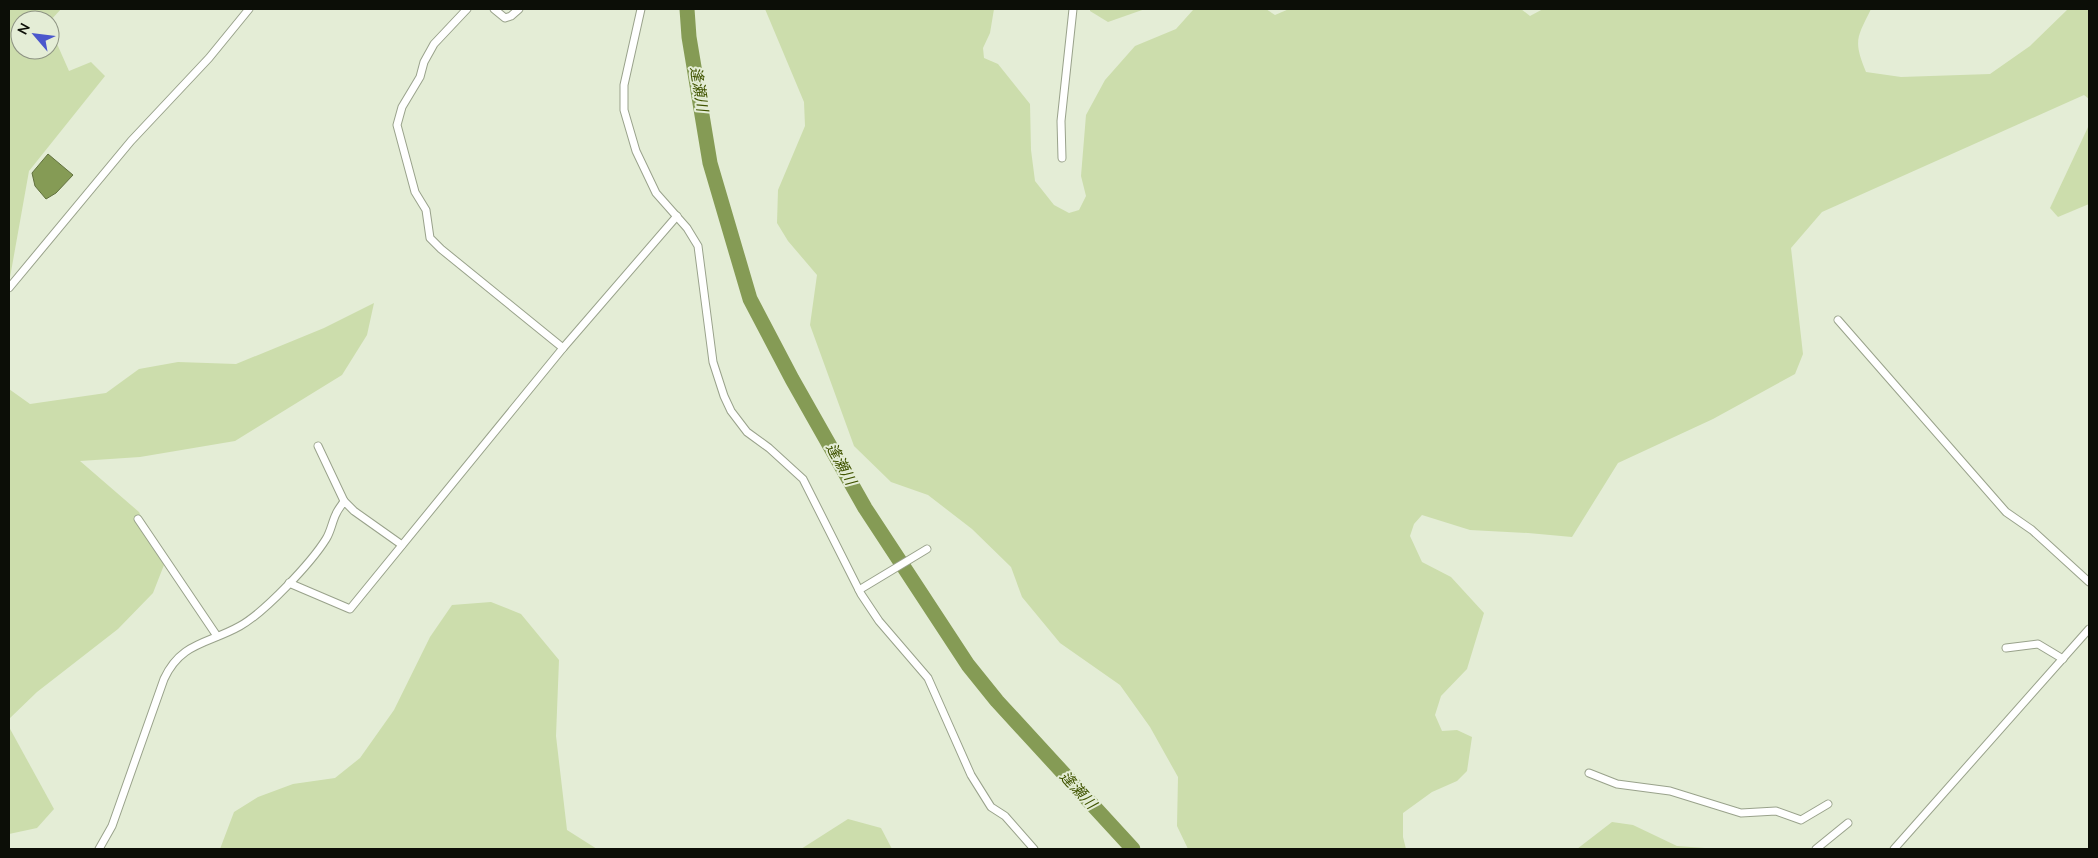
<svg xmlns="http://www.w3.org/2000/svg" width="2098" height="858" font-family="'Nunito Sans','Noto Sans JP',sans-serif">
	<rect width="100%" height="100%" fill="#e4edd6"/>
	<g fill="#ccddac">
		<polygon points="9,9 61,9 50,21 20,20 20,50 50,50 50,28 69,71 91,62 105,76 29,171 9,283"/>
		<path d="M 765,9 L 994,9 L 990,33 L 983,48 L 984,58 L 998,64 L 1030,104 L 1031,150 L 1035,181 L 1054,205 L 1069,213 L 1079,210 L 1086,196 L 1081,176 L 1086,115 L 1105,80 L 1135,46 L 1176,29 L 1193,10 L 1191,9 L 1266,9 L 1275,15 L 1289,9 L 1521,9 L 1530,16 L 1543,9 L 1871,9 C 1857,38 1853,40 1866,72 L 1901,77 L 1990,74 L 2030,46 L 2068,9 L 2089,9 L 2089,99 L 2084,95 L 1822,212 L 1791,248 L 1803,354 L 1795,374 L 1713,419 L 1618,463 L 1572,537 L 1528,533 L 1470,530 L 1422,515 L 1414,524 L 1410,536 L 1422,562 L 1451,577 L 1484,613 L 1467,669 L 1441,696 L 1435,715 L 1442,731 L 1457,730 L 1472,737 L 1467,771 L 1457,781 L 1432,792 L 1403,813 L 1403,837 L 1406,849 L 1188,849 L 1177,826 L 1178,777 L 1150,727 L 1120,685 L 1060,643 L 1022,597 L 1011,567 L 972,529 L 928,495 L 891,482 L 854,446 L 810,325 L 817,275 L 788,241 L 777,223 L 778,190 L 805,126 L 804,102 Z"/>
		<polygon points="1090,9 1145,9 1108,22 1090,11"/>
		<polygon points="2089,125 2089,204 2058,217 2050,208"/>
		<polygon points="374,303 367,335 342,375 235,441 140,457 80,461 139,512 164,565 153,593 118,629 37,692 9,719 9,389 30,404 106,393 139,369 178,362 236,364 324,328"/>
		<polygon points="491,602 521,614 559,660 556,736 567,830 597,849 220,849 234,812 258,797 293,784 335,778 360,758 394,710 430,637 452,605"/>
		<polygon points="9,727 54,809 37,828 9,834"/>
		<polygon points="848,819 881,828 892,849 801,849"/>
		<polygon points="1612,822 1633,825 1677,846 1719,849 1577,849"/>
	</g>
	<polygon fill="#859b55" stroke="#61713e" points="48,154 73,175 56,193 46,199 35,186 32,173"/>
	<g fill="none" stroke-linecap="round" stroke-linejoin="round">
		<polyline stroke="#859b55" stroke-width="15" points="687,9 689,37 710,163 750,299 792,379 865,508 968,665 997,701 1133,849"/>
		<g stroke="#99a28b" stroke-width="9">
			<g id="minor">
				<polyline points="467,9 434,44 424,62 420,77 402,107 397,125 415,192 426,210 430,238 441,249 563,348"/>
				<polyline points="494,9 505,18 511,16 519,9"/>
				<polyline points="641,9 624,85 624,110 636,151 656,193 687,228 698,246 713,362 724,396 731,411 747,432 769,448 803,479 861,594 879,621 928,678 971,775 991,807 1005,816 1034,849"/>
				<polyline points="1062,158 1061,121 1073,9"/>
				<polyline points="9,288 131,141 209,58 249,9"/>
				<polyline points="1838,320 2006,512 2032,530 2089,582"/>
				<polyline points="318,446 344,501"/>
				<polyline points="138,519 217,636"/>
				<polyline points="289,583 350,609 563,348 677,216"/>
				<polyline points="859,590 927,549"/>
				<polyline points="2006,648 2038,644 2063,659"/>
				<polyline points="1589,773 1617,784 1670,791 1741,813 1776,811 1801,820 1828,804"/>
				<path d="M 99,849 L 112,826 L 164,679 C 181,642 208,644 240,626 C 265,612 311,563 326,539 C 331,531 332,522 336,514 C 338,509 342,505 344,501 L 354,511 L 402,545"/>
				<polyline points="1816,849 1848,823"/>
				<polyline points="1894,849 2089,629"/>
			</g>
		</g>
		<use href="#minor" stroke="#fff" stroke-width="7"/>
	</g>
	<g text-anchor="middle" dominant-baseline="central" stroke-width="4" stroke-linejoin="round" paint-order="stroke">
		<g font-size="15" font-style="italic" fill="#405400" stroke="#e4edd6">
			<text transform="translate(699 89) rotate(81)">逢瀬川</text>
			<text transform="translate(841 464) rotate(61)">逢瀬川</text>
			<text transform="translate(1078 790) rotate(47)">逢瀬川</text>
		</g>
	</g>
	<rect width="2098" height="858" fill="none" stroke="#0c0e07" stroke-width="20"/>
	<g transform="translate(35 35) rotate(298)"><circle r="24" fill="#e4edd6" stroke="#8e9483"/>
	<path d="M0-4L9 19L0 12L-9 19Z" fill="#4a57cc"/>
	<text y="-8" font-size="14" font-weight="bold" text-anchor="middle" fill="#0c0e07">N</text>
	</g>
</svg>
